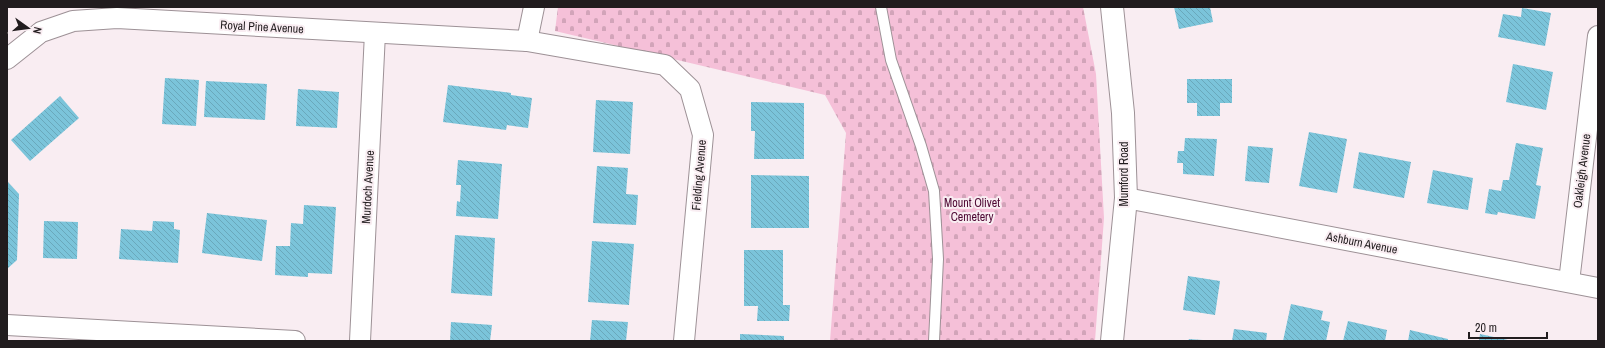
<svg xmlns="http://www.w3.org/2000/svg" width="1605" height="348" font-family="'Archivo Narrow',sans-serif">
	<defs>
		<pattern id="cemetery-stones" width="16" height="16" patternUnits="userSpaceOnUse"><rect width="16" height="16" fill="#f5c0d8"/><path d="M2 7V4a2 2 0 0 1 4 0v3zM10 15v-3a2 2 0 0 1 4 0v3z" fill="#d2a4b9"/></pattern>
		<pattern id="building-back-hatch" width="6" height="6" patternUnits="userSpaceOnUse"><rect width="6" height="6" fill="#7bc4da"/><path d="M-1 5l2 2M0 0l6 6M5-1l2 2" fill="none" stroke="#6aa8bb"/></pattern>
	</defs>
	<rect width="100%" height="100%" fill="#f9edf2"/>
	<polygon fill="url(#cemetery-stones)" points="558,7 1083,7 1096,74 1104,218 1095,341 830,341 846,133 825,95 555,31"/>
	<g fill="url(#building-back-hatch)">
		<polygon points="1174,7 1210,7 1213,22 1179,29"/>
		<polygon points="1522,8 1551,13 1545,46 1498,37 1503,14 1521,17"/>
		<polygon points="1513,64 1553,72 1546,110 1506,102"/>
		<polygon points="165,78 199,80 196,126 162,124"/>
		<polygon points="1187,79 1232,79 1232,103 1220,103 1220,116 1197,116 1197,103 1187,103"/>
		<polygon points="206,81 267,84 265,120 204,117"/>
		<polygon points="448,85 511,93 511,95 532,98 528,128 507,125 506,130 443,122"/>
		<polygon points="298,89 339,92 337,128 296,126"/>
		<polygon points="60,96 79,118 30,161 11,140"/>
		<polygon points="596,100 633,102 630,154 593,152"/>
		<polygon points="751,102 804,103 804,159 754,159 755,131 751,131"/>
		<polygon points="1309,132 1347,139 1337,193 1299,186"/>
		<polygon points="1185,138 1217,139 1214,176 1183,174 1183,163 1177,163 1178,151 1184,151"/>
		<polygon points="1516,143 1543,148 1536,185 1541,186 1535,219 1498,212 1497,215 1485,213 1489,189 1501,191 1503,180 1509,180"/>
		<polygon points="1248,146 1273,148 1269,183 1245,181"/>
		<polygon points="1359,152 1411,162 1404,198 1353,188"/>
		<polygon points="458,160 502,164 498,219 456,216 457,201 460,202 461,185 456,185"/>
		<polygon points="597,166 628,168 626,194 638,195 636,225 593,223"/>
		<polygon points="1433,170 1473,178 1468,210 1427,203"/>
		<polygon points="751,175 809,176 809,228 751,228"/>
		<polygon points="7,181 19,194 17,260 7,269"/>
		<polygon points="304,205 336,207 332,274 308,273 308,277 275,275 276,246 290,246 291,223 303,224"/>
		<polygon points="207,213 267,220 262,261 202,253"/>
		<polygon points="44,221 78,222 77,259 43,258"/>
		<polygon points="153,221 174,222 174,229 180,230 178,263 119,259 121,229 152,231"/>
		<polygon points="455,235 495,238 492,296 451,293"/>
		<polygon points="592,241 634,244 629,305 588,302"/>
		<polygon points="744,250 783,250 783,305 790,305 789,321 757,321 758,306 744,306"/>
		<polygon points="1188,276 1220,281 1215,315 1183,310"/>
		<polygon points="1291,304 1323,311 1321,320 1330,322 1326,341 1283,341"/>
		<polygon points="592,320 628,322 626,341 590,341"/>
		<polygon points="1348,321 1387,330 1385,341 1343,341"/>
		<polygon points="451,322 492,325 490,341 450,341"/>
		<polygon points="1234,329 1267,333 1266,341 1232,341"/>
		<polygon points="1410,330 1448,339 1448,341 1408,341"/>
		<polygon points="740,334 784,336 784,341 740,341"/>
		<polygon points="1480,334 1508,340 1508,341 1479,341"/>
		<polygon points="1189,339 1203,340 1203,341 1188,341"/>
	</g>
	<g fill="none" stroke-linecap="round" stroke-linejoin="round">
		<g stroke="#9d9196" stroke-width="12">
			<polyline id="service" points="881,7 891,60 921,146 934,191 938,259 934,341"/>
		</g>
		<g stroke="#9d9196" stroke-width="22">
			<g id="minor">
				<polyline points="527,41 534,7"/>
				<polyline points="7,59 41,32 73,21 117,18 527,41 665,65 690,89 703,135 684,341"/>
				<polyline points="1126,198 1598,288"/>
				<polyline points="1569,282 1598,36"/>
				<polyline points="7,325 295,341"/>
				<polyline points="360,341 375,33"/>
			</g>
		</g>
		<g stroke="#9d9196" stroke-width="24">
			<polyline id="tertiary" points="1112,7 1123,113 1126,198 1112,341"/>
		</g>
		<use href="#service" stroke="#fff" stroke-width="10"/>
		<use href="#minor" stroke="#fff" stroke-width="20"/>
		<use href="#tertiary" stroke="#fff" stroke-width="22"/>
	</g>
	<g text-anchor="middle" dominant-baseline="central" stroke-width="4" stroke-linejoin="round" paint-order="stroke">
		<g font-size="12" fill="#211c1e" stroke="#f9edf2">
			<text transform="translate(262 27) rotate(3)">Royal Pine Avenue</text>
			<text transform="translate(1582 171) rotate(-83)">Oakleigh Avenue</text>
			<text transform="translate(1124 174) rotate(-90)">Mumford Road</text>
			<text transform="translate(699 175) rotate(-85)">Fielding Avenue</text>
			<text transform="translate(368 187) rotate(-87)">Murdoch Avenue</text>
			<text transform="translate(1362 243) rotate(11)">Ashburn Avenue</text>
		</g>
		<g font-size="12" fill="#4e0833" stroke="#f9edf2">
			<text x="972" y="203">Mount Olivet<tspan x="972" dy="14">Cemetery</tspan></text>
		</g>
	</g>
	<rect width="1605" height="348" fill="none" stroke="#211c1e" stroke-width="16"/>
	<g transform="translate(28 28) rotate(104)" stroke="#f9edf2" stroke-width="3" paint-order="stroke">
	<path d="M0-3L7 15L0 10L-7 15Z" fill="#211c1e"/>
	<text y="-6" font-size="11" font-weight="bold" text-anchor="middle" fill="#211c1e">N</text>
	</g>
	<path d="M1469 332v6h78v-6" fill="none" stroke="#211c1e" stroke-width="2"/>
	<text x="1475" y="332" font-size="12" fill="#211c1e" stroke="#f9edf2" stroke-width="3" paint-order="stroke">20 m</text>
</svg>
